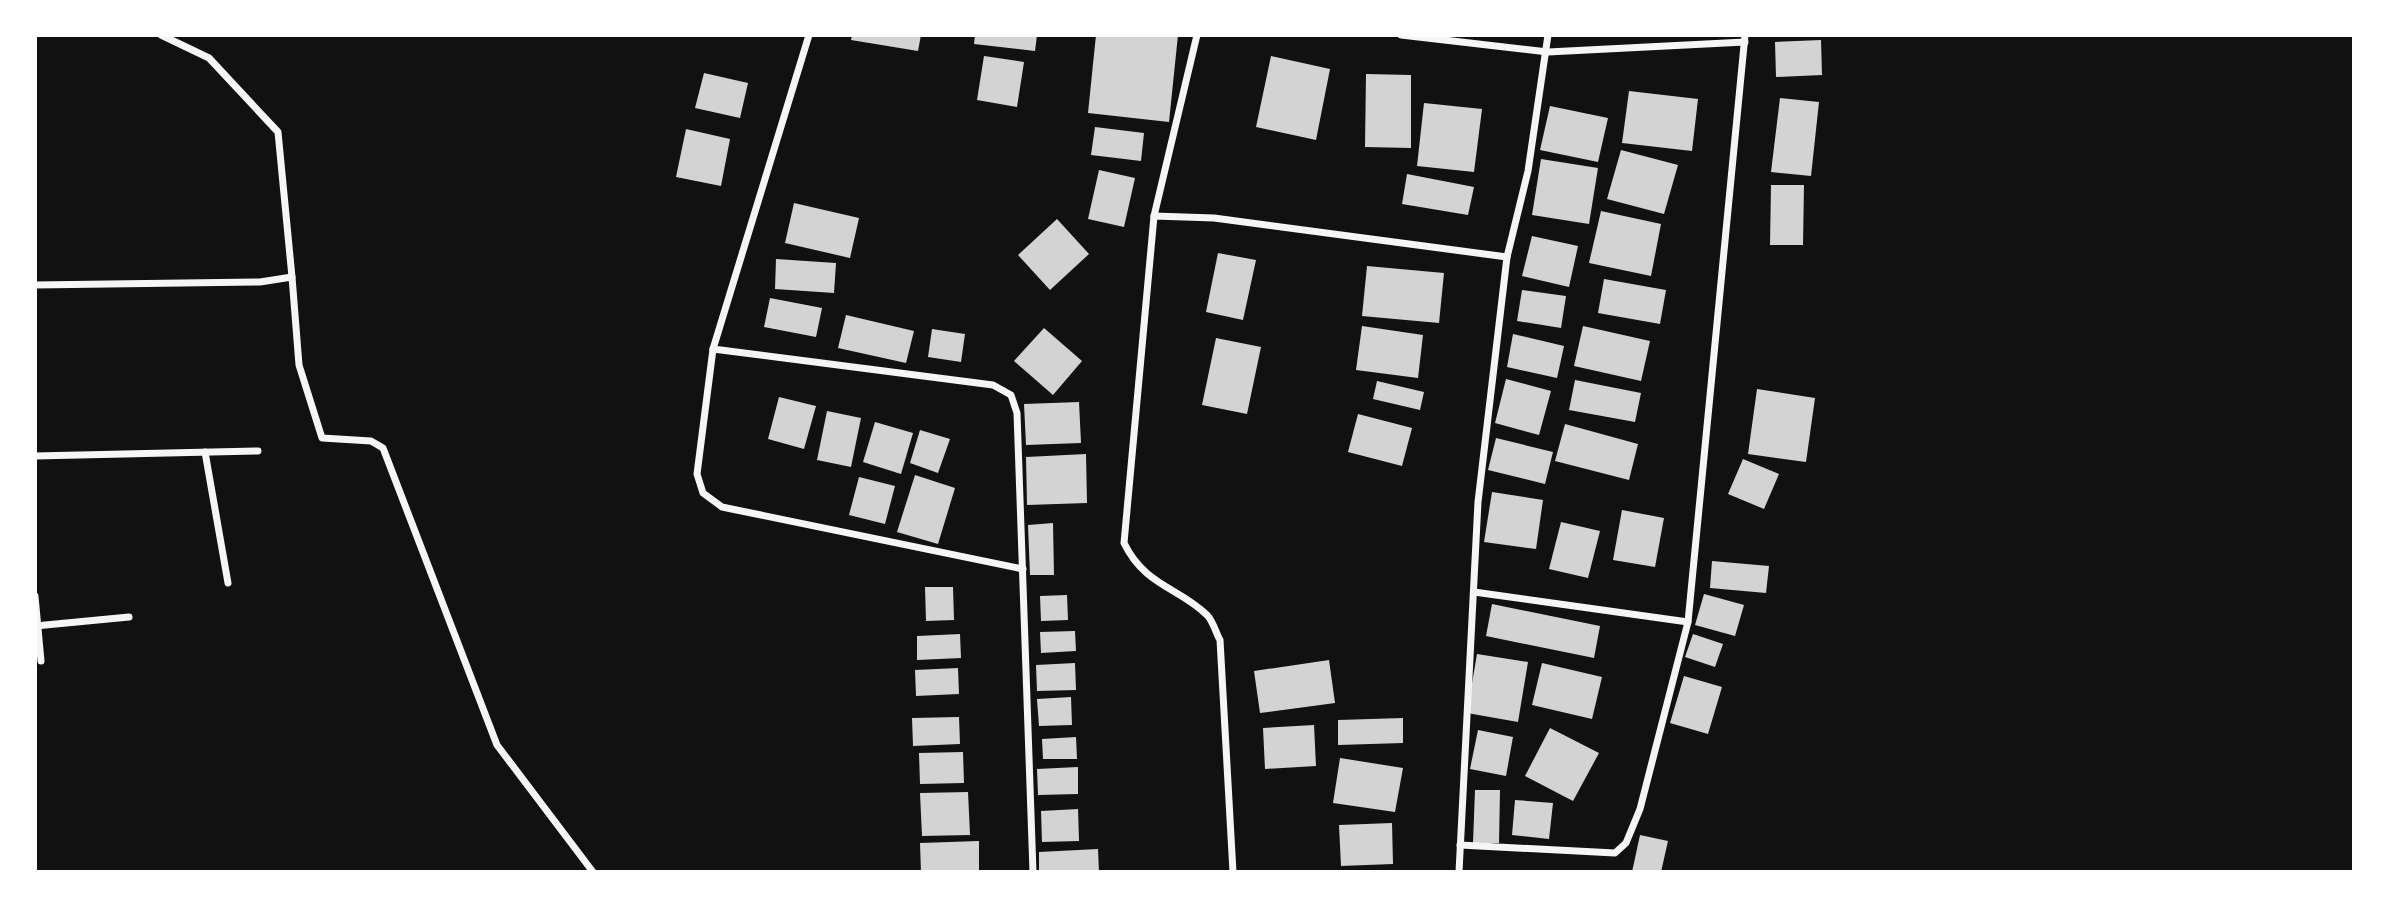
<svg xmlns="http://www.w3.org/2000/svg" width="2389" height="907" font-family="'Source Sans 3',sans-serif">
	<rect width="100%" height="100%" fill="#111"/>
	<g fill="#d3d3d3">
		<polygon points="852,35 921,35 918,51 851,40"/>
		<polygon points="975,35 1037,35 1035,51 974,44"/>
		<polygon points="1096,35 1178,35 1169,122 1088,113"/>
		<polygon points="1821,40 1822,75 1776,77 1775,42"/>
		<polygon points="984,56 1024,62 1017,107 977,100"/>
		<polygon points="1271,56 1330,69 1316,140 1256,127"/>
		<polygon points="704,73 748,83 740,118 695,108"/>
		<polygon points="1366,74 1411,75 1411,148 1365,147"/>
		<polygon points="1629,91 1698,99 1692,151 1622,143"/>
		<polygon points="1780,98 1819,102 1811,176 1771,172"/>
		<polygon points="1424,103 1482,109 1474,172 1417,166"/>
		<polygon points="1550,106 1608,118 1598,162 1540,150"/>
		<polygon points="1095,127 1144,133 1141,161 1091,155"/>
		<polygon points="686,129 730,139 721,186 676,177"/>
		<polygon points="1621,150 1678,165 1664,214 1607,199"/>
		<polygon points="1541,159 1598,168 1589,224 1532,215"/>
		<polygon points="1099,170 1135,178 1124,227 1088,219"/>
		<polygon points="1407,174 1474,187 1468,215 1402,204"/>
		<polygon points="1771,185 1804,185 1803,245 1770,245"/>
		<polygon points="794,203 859,218 850,258 785,243"/>
		<polygon points="1601,211 1661,224 1651,276 1589,263"/>
		<polygon points="1057,219 1089,254 1050,290 1018,255"/>
		<polygon points="1532,236 1578,246 1569,287 1522,276"/>
		<polygon points="1218,253 1256,260 1243,320 1206,312"/>
		<polygon points="776,259 836,263 834,293 775,289"/>
		<polygon points="1367,266 1444,273 1439,323 1362,316"/>
		<polygon points="1604,279 1666,290 1660,324 1598,313"/>
		<polygon points="1522,290 1566,296 1561,328 1517,321"/>
		<polygon points="770,298 822,308 816,337 764,327"/>
		<polygon points="846,315 914,331 906,363 838,348"/>
		<polygon points="1362,326 1423,335 1418,378 1356,370"/>
		<polygon points="1583,326 1650,341 1641,381 1574,366"/>
		<polygon points="1044,328 1082,361 1053,395 1014,361"/>
		<polygon points="932,329 965,334 961,362 928,357"/>
		<polygon points="1513,334 1564,346 1557,378 1507,367"/>
		<polygon points="1216,338 1261,347 1247,414 1202,405"/>
		<polygon points="1506,379 1551,391 1539,435 1495,423"/>
		<polygon points="1575,380 1641,393 1635,422 1569,410"/>
		<polygon points="1377,381 1424,392 1420,410 1373,399"/>
		<polygon points="1757,389 1815,398 1806,462 1748,454"/>
		<polygon points="779,397 816,406 804,449 768,439"/>
		<polygon points="1079,402 1081,443 1026,445 1024,404"/>
		<polygon points="827,411 861,418 851,467 817,460"/>
		<polygon points="1358,414 1412,428 1402,466 1348,452"/>
		<polygon points="875,422 913,433 901,474 863,462"/>
		<polygon points="1565,424 1638,444 1629,480 1555,461"/>
		<polygon points="920,430 950,439 938,473 910,463"/>
		<polygon points="1496,438 1553,452 1545,484 1488,470"/>
		<polygon points="1086,454 1087,503 1027,505 1026,457"/>
		<polygon points="1743,459 1779,474 1764,509 1728,494"/>
		<polygon points="915,475 955,488 938,544 897,532"/>
		<polygon points="859,477 895,486 885,524 849,515"/>
		<polygon points="1492,492 1543,500 1536,549 1484,542"/>
		<polygon points="1622,510 1664,518 1655,567 1613,560"/>
		<polygon points="1561,522 1600,531 1588,578 1549,569"/>
		<polygon points="1053,523 1054,575 1030,575 1028,525"/>
		<polygon points="1712,561 1769,566 1766,593 1710,588"/>
		<polygon points="925,587 953,587 954,620 926,621"/>
		<polygon points="1704,594 1744,605 1735,636 1695,625"/>
		<polygon points="1067,595 1068,620 1041,621 1040,596"/>
		<polygon points="1492,604 1600,626 1594,658 1486,636"/>
		<polygon points="1075,631 1076,651 1041,653 1040,632"/>
		<polygon points="960,634 961,658 917,660 917,636"/>
		<polygon points="1693,634 1723,644 1715,667 1685,657"/>
		<polygon points="1477,654 1528,662 1518,722 1467,713"/>
		<polygon points="1329,660 1335,703 1260,713 1254,671"/>
		<polygon points="1075,663 1076,690 1037,691 1036,665"/>
		<polygon points="1542,663 1602,677 1592,719 1532,705"/>
		<polygon points="958,668 959,694 916,696 915,670"/>
		<polygon points="1684,676 1722,687 1708,734 1670,723"/>
		<polygon points="1071,697 1072,725 1039,726 1037,699"/>
		<polygon points="959,717 960,744 913,746 912,718"/>
		<polygon points="1403,718 1403,743 1338,745 1338,720"/>
		<polygon points="1314,725 1316,766 1265,769 1263,728"/>
		<polygon points="1550,728 1599,753 1573,801 1525,776"/>
		<polygon points="1478,730 1513,737 1506,776 1470,769"/>
		<polygon points="1076,737 1077,759 1043,759 1042,739"/>
		<polygon points="963,752 964,783 920,784 919,753"/>
		<polygon points="1340,758 1403,768 1395,812 1333,803"/>
		<polygon points="1078,767 1078,794 1038,795 1037,769"/>
		<polygon points="1475,790 1500,790 1499,843 1473,843"/>
		<polygon points="968,792 970,835 922,836 920,793"/>
		<polygon points="1515,800 1553,803 1549,839 1512,835"/>
		<polygon points="1078,809 1079,841 1042,842 1041,811"/>
		<polygon points="1392,823 1393,864 1341,866 1339,825"/>
		<polygon points="1640,835 1668,841 1661,872 1632,872"/>
		<polygon points="979,841 979,872 921,872 920,843"/>
		<polygon points="1098,849 1099,872 1039,872 1039,852"/>
	</g>
	<g fill="none" stroke-linecap="round" stroke-linejoin="round">
		<g stroke="#f5f5f5" stroke-width="7">
			<polyline points="161,35 209,58 278,132 292,277"/>
			<polyline points="809,35 713,349 993,385 1011,395 1017,413 1033,872"/>
			<polyline points="1401,35 1548,52 1745,42"/>
			<polyline points="1154,216 1197,35"/>
			<polyline points="35,285 260,282 292,277 299,365 322,438 371,441 383,448 497,745 593,872"/>
			<polyline points="713,349 697,474 703,493 722,507 1023,569"/>
			<polyline points="205,452 228,583"/>
			<polyline points="35,456 258,451"/>
			<polyline points="1474,592 1688,622"/>
			<polyline points="35,596 41,661"/>
			<polyline points="35,626 129,617"/>
			<polyline points="1460,845 1615,853 1626,843 1640,809 1688,622 1745,35"/>
			<path d="M 1233,872 L 1220,640 C 1216,633 1213,621 1207,615 C 1178,587 1145,586 1124,543 L 1154,216 L 1214,218 L 1507,257"/>
			<polyline points="1459,872 1478,502 1507,257 1528,171 1548,35"/>
		</g>
	</g>
	<rect width="2389" height="907" fill="none" stroke="#ffffff" stroke-width="74"/>
</svg>
